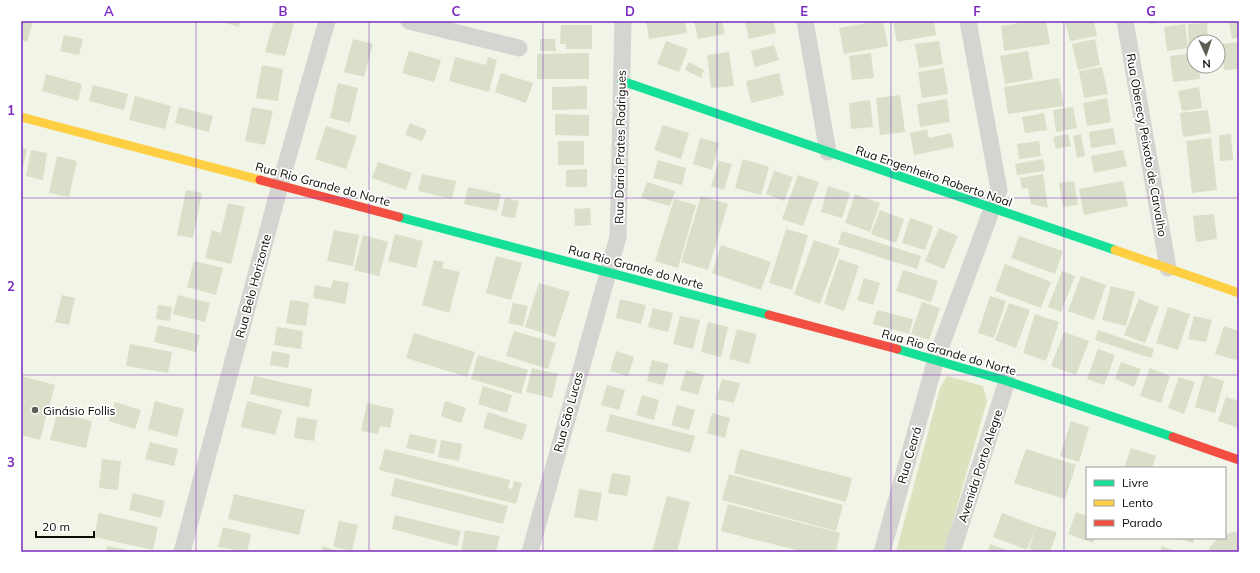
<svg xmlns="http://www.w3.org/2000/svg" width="1260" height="573" font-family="Mulish,sans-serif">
	<rect width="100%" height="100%" fill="#f1f5e7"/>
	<polygon fill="#dae3bd" points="947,376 983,386 987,401 944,552 896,552 940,388"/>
	<g fill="#d9dfc8">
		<polygon points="21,21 33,21 27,42 21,40"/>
		<polygon points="219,21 240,21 239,27"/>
		<polygon points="274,21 294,23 285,56 265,52"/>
		<polygon points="646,21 685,21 687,33 649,39"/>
		<polygon points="694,21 722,21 725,34 698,39"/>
		<polygon points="745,21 773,21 776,33 749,39"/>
		<polygon points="878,21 883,21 888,46 844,54 839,28"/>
		<polygon points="893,21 934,21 936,35 897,42"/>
		<polygon points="1032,21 1046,21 1050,44 1004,51 1001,26"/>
		<polygon points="1065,21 1094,21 1097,36 1070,41"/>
		<polygon points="1150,21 1162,21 1162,22 1150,24"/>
		<polygon points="1229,21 1239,21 1239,37 1232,39"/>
		<polygon points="1207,23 1208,42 1194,42 1194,51 1189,51 1188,24"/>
		<polygon points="1185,24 1188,48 1167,51 1164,27"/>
		<polygon points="561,25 592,25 592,49 566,49 566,44 560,44"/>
		<polygon points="64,35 83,39 79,55 60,51"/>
		<polygon points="353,39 373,44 364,77 344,72"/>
		<polygon points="540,39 555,39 556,51 540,51"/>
		<polygon points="1095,39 1100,65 1078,70 1072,44"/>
		<polygon points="666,41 688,49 679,72 657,64"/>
		<polygon points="939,41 943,64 919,68 915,44"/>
		<polygon points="1239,42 1239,69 1224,70 1221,44"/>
		<polygon points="774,45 779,60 755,67 751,51"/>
		<polygon points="409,51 441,60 434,82 402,73"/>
		<polygon points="1028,51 1033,79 1005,84 1000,56"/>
		<polygon points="729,52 734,86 711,88 707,55"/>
		<polygon points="589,53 589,79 537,79 537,54"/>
		<polygon points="871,53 874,78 852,80 849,56"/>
		<polygon points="1194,53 1194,66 1199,66 1200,79 1173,82 1170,56"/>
		<polygon points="455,57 486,65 488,57 497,60 489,92 449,81"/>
		<polygon points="689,62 704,70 701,78 685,70"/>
		<polygon points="262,65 283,69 278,101 256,98"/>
		<polygon points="1102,67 1108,94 1084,98 1079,71"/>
		<polygon points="944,68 948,94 922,98 918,72"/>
		<polygon points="501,73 533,83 526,103 495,92"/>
		<polygon points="779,73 784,95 751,103 746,81"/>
		<polygon points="46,74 82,84 78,101 42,91"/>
		<polygon points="1059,78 1064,106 1008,114 1004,87"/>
		<polygon points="338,83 358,88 350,123 330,118"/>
		<polygon points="93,85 128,94 124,110 89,101"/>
		<polygon points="587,86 587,109 552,110 552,87"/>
		<polygon points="1199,87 1202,108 1182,111 1178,91"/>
		<polygon points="900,95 905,132 880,135 876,98"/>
		<polygon points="135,96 171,106 165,129 129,120"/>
		<polygon points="1107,98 1111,122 1087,126 1083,103"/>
		<polygon points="947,99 950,122 920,127 917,104"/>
		<polygon points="870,100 873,127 851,129 849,103"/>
		<polygon points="179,107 213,116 209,132 175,123"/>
		<polygon points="252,107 273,111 265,145 245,141"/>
		<polygon points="1073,107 1077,128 1056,132 1053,110"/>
		<polygon points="1208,110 1211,133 1183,137 1180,113"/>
		<polygon points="1044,113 1047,130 1025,133 1022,117"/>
		<polygon points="555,114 589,115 589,136 555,135"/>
		<polygon points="410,123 427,130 422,141 405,135"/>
		<polygon points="663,125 689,133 681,159 654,150"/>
		<polygon points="326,126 357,136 346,169 315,159"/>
		<polygon points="1113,128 1116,144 1091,148 1089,132"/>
		<polygon points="927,129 929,138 951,133 954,147 914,155 910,133"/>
		<polygon points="1068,134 1071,146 1056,149 1053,137"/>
		<polygon points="1081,134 1085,156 1077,158 1073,136"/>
		<polygon points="1231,134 1233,160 1220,161 1219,135"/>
		<polygon points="700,138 719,143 712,170 693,164"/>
		<polygon points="1211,138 1217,190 1192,193 1186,141"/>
		<rect x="558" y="141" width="26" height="24"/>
		<polygon points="1039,141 1041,156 1019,159 1017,144"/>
		<polygon points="21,148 27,149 22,172 21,172"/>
		<polygon points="31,150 47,153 43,180 26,176"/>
		<polygon points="1123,150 1127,166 1094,173 1091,156"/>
		<polygon points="57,156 77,161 69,197 49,193"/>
		<polygon points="743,159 769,167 761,195 735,188"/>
		<polygon points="1043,159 1045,171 1017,175 1015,164"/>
		<polygon points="658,160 686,168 682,185 653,178"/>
		<polygon points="719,161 732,164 724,190 711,186"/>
		<polygon points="378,162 412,173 406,190 372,178"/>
		<polygon points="587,169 587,187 566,187 566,170"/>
		<polygon points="774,171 793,177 784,201 766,194"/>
		<polygon points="422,174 456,181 452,199 418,191"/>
		<polygon points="1043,174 1048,208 1031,204 1028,188 1022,189 1020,178"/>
		<polygon points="798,175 819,182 803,226 782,219"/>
		<polygon points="1074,181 1078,205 1063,207 1059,183"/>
		<polygon points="1123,181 1128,206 1084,215 1079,189"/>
		<polygon points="647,182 675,191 670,206 641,198"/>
		<polygon points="828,186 850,193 842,218 821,212"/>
		<polygon points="468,187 501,194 497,211 464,204"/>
		<polygon points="186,190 202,193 193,238 177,235"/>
		<polygon points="855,194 880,203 870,232 845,223"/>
		<polygon points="701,196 728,204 708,270 681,262"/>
		<polygon points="505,198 519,201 515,218 501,216"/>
		<polygon points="674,199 696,205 678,268 655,261"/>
		<polygon points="228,203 245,207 231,264 205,258 212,230 221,233"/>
		<polygon points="590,208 591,225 575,226 574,209"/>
		<polygon points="880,210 904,219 896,243 871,234"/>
		<polygon points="1214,214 1217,239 1196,242 1193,216"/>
		<polygon points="910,218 933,226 925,250 902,243"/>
		<polygon points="939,228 958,236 944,269 925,261"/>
		<polygon points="786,229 808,235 792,290 769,283"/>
		<polygon points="334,230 359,235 353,266 327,261"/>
		<polygon points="842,231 921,256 917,269 838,244"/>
		<polygon points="395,234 423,241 416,268 388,261"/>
		<polygon points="363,235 388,242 379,276 354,270"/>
		<polygon points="1019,236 1063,251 1055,274 1011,258"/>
		<polygon points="814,240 840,249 820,304 794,294"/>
		<polygon points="721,245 771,262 761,290 712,273"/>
		<polygon points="496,256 522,263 511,300 486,293"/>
		<polygon points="839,259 859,266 844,311 824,304"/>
		<polygon points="434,260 444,262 442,268 460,272 449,313 422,305"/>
		<polygon points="194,261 223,268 216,295 187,287"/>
		<polygon points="1005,264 1051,282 1041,308 995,291"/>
		<polygon points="903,270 938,281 931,302 896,291"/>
		<polygon points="1062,271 1075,276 1061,312 1048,307"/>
		<polygon points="1081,276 1106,285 1094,320 1068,311"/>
		<polygon points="864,278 880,283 873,305 857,300"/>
		<polygon points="333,280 349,283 345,304 313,298 315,285 331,288"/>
		<polygon points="539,283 570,292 555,337 525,327"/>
		<polygon points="1111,286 1135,292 1126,326 1102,320"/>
		<polygon points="62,295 75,298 69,325 55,322"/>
		<polygon points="178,295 210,303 205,322 173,314"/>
		<polygon points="990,296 1006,301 994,338 978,333"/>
		<polygon points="620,299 646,305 641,324 616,318"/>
		<polygon points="1139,299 1159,307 1145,343 1124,335"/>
		<polygon points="290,300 309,303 306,326 286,323"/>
		<polygon points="922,302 940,308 929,340 911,334"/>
		<polygon points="513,303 528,306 523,326 508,323"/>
		<polygon points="1009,303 1030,310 1016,348 995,340"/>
		<polygon points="158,305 172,307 170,321 156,319"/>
		<polygon points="1168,307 1190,314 1178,350 1156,343"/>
		<polygon points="653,308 673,313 668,332 648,327"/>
		<polygon points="877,310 913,319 909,334 873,324"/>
		<polygon points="1035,314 1059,322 1046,361 1023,353"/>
		<polygon points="680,316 700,320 693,349 673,344"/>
		<polygon points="1194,316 1212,320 1206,342 1188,339"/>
		<polygon points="708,322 728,327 721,357 701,352"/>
		<polygon points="158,325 200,335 196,352 154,342"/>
		<polygon points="1224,326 1239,331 1239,350 1236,360 1215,354"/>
		<polygon points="277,327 303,331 301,349 274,345"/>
		<polygon points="737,329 757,334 749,364 729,359"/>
		<polygon points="1098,330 1154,349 1151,358 1095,340"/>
		<polygon points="514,331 556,343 548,369 506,356"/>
		<polygon points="1064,332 1089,341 1076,375 1051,366"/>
		<polygon points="414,333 475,352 467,377 406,358"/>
		<polygon points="130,344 172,352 168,373 126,366"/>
		<polygon points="1098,349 1115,355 1104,385 1087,379"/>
		<polygon points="272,351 290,354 288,368 270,365"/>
		<polygon points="616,351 634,357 628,376 610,371"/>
		<polygon points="478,355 528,370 521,394 471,379"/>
		<polygon points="652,360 669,364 663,385 647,381"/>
		<polygon points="1121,362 1141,369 1134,387 1115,379"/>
		<polygon points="532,368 558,374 552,398 526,392"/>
		<polygon points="1150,368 1170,376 1161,403 1140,396"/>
		<polygon points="686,370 704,375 698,395 680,390"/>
		<polygon points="1204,375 1224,381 1215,413 1195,407"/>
		<polygon points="21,376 55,385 40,440 21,435"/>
		<polygon points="254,376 312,389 309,407 250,394"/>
		<polygon points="1179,377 1195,382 1184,414 1168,408"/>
		<polygon points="722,379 740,383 734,403 716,399"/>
		<polygon points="607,385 625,390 619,410 601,405"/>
		<polygon points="483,386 512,395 507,413 478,404"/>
		<polygon points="642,395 659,400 654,420 636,415"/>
		<polygon points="1226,397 1239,401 1239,428 1218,421"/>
		<polygon points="155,401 184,409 177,437 148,429"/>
		<polygon points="247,401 282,410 275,435 241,427"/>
		<polygon points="445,401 466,408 461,423 441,416"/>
		<polygon points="115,402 141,410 135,429 109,421"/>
		<polygon points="367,403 394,409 390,428 380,426 378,434 361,431"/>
		<polygon points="677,405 695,410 689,430 671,425"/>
		<polygon points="488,412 527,425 522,440 483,428"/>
		<polygon points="57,413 92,421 86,448 50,440"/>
		<polygon points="712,413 730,418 725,438 707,433"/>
		<polygon points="610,414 695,436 690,453 606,431"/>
		<polygon points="297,417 317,420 314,441 294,438"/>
		<polygon points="1071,421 1089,427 1079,462 1060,456"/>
		<polygon points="410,434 437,440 434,454 406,448"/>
		<polygon points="441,440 462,444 459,461 438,457"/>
		<polygon points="150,442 178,449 174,466 145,459"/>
		<polygon points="1131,448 1156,456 1152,468 1124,468"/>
		<polygon points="385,449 510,480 508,488 512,489 514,481 522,483 516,504 379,470"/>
		<polygon points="740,449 852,478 846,502 734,473"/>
		<polygon points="1026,449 1076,465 1065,499 1014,483"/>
		<polygon points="102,459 121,461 118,490 99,488"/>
		<polygon points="612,473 631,476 627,496 608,493"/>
		<polygon points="729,474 843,505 836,531 722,500"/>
		<polygon points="395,478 508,506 503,524 391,496"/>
		<polygon points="579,489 602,493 597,521 574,517"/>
		<polygon points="133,493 165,501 161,518 129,510"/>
		<polygon points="234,494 305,510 299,535 228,519"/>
		<polygon points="667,496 690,502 677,552 652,552"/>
		<polygon points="728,504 840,533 836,552 804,552 721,531"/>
		<polygon points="1076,512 1087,516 1087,538 1095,538 1093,543 1068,534"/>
		<polygon points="99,513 158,527 153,550 94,537"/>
		<polygon points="1002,513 1036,526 1027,550 993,537"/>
		<polygon points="395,515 461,531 457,546 392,529"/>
		<polygon points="339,521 358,525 352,551 333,547"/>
		<polygon points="1036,526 1057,532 1050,552 1038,552 1029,549"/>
		<polygon points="223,527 251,534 247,552 218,547"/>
		<polygon points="465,530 500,536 496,552 461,552"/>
		<polygon points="1233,532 1239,533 1239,552 1208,552 1210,547 1218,538 1225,538 1225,535"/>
		<polygon points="1177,538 1195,538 1193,543"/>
		<polygon points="990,544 1012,552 988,552"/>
		<polygon points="107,546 134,551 134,552 106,552"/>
		<polygon points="323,546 341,552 321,552"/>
		<polygon points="1162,546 1178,552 1160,552"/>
	</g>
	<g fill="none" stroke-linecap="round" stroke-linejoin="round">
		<g stroke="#d4d5d0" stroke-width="17">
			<polyline points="409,21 519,48"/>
			<polyline points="805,21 828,152"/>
			<polyline points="1125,21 1168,268"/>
			<polyline points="182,552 280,185 327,21"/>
			<polyline points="530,552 618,237 623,21"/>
			<polyline points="882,552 936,359 999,190 968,21"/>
			<polyline points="952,552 1007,381"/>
		</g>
		<g stroke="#16e098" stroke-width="9">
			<polyline points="622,81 1115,250"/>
			<polyline points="399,217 769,315"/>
			<polyline points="897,349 1007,381 1173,437"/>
		</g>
		<g stroke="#ffcf43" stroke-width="9">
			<polyline points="21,117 260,180"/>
			<polyline points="1115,250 1239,293"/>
		</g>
		<g stroke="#f24e42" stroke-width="9">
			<polyline points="260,180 399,217"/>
			<polyline points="769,315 897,349"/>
			<polyline points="1173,437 1239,460"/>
		</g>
	</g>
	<path fill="none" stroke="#7b2cbf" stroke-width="1" stroke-opacity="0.55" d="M 196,21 L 196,552M 369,21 L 369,552M 543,21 L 543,552M 717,21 L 717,552M 891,21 L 891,552M 1064,21 L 1064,552M 21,198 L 1239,198M 21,375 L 1239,375"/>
	<circle fill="#5c5e54" stroke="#fff" stroke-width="1.5" cx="35" cy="410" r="4"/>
	<g text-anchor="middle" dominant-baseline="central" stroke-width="3.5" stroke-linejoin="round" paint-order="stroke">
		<g font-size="12" fill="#0b0d05" stroke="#fff">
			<text transform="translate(1147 145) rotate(80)">Rua Oberecy Peixoto de Carvalho</text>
			<text transform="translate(620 147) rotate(-89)">Rua Dario Prates Rodrigues</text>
			<text transform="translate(934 176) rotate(19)">Rua Engenheiro Roberto Noal</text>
			<text transform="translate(323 184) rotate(15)">Rua Rio Grande do Norte</text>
			<text transform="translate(636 267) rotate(15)">Rua Rio Grande do Norte</text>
			<text transform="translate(253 286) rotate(-75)">Rua Belo Horizonte</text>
			<text transform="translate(949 352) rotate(16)">Rua Rio Grande do Norte</text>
			<text transform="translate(568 412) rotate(-75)">Rua São Lucas</text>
			<text transform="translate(909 455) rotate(-74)">Rua Ceará</text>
			<text transform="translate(980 466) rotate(-72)">Avenida Porto Alegre</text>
		</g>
		<g font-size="12" fill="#0b0d05" stroke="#fff" text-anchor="start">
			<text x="43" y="410">Ginásio Follis</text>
		</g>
	</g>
	<rect width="1260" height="573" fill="none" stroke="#ffffff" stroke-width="44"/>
	<rect x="1086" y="467" width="140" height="72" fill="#ffffff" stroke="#9d9e9b"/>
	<rect x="1094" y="480" width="20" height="6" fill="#16e098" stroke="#9d9e9b"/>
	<text x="1122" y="487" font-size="12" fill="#0b0d05">Livre</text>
	<rect x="1094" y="500" width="20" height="6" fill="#ffcf43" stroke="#9d9e9b"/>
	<text x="1122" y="507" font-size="12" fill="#0b0d05">Lento</text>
	<rect x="1094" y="520" width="20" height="6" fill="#f24e42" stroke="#9d9e9b"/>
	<text x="1122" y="527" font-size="12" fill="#0b0d05">Parado</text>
	<g transform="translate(1206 54) rotate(177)"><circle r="19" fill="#ffffff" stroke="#9d9e9b"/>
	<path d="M0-3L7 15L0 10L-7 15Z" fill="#5c5e54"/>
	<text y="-6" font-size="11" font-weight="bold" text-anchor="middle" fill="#0b0d05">N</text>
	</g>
	<path d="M36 531v6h58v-6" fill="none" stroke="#0b0d05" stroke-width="2"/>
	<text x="42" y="531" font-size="12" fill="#0b0d05" stroke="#ffffff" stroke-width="3" paint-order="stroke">20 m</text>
	<rect x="22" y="22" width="1216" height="529" fill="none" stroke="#7b2cbf" stroke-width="1.5"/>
	<g font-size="13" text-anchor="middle" font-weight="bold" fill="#7b2cbf">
		<text x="109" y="16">A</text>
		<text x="283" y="16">B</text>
		<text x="456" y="16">C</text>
		<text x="630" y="16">D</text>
		<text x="804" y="16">E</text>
		<text x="977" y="16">F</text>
		<text x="1151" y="16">G</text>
		<text x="11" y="115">1</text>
		<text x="11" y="291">2</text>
		<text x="11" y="467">3</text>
	</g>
</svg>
